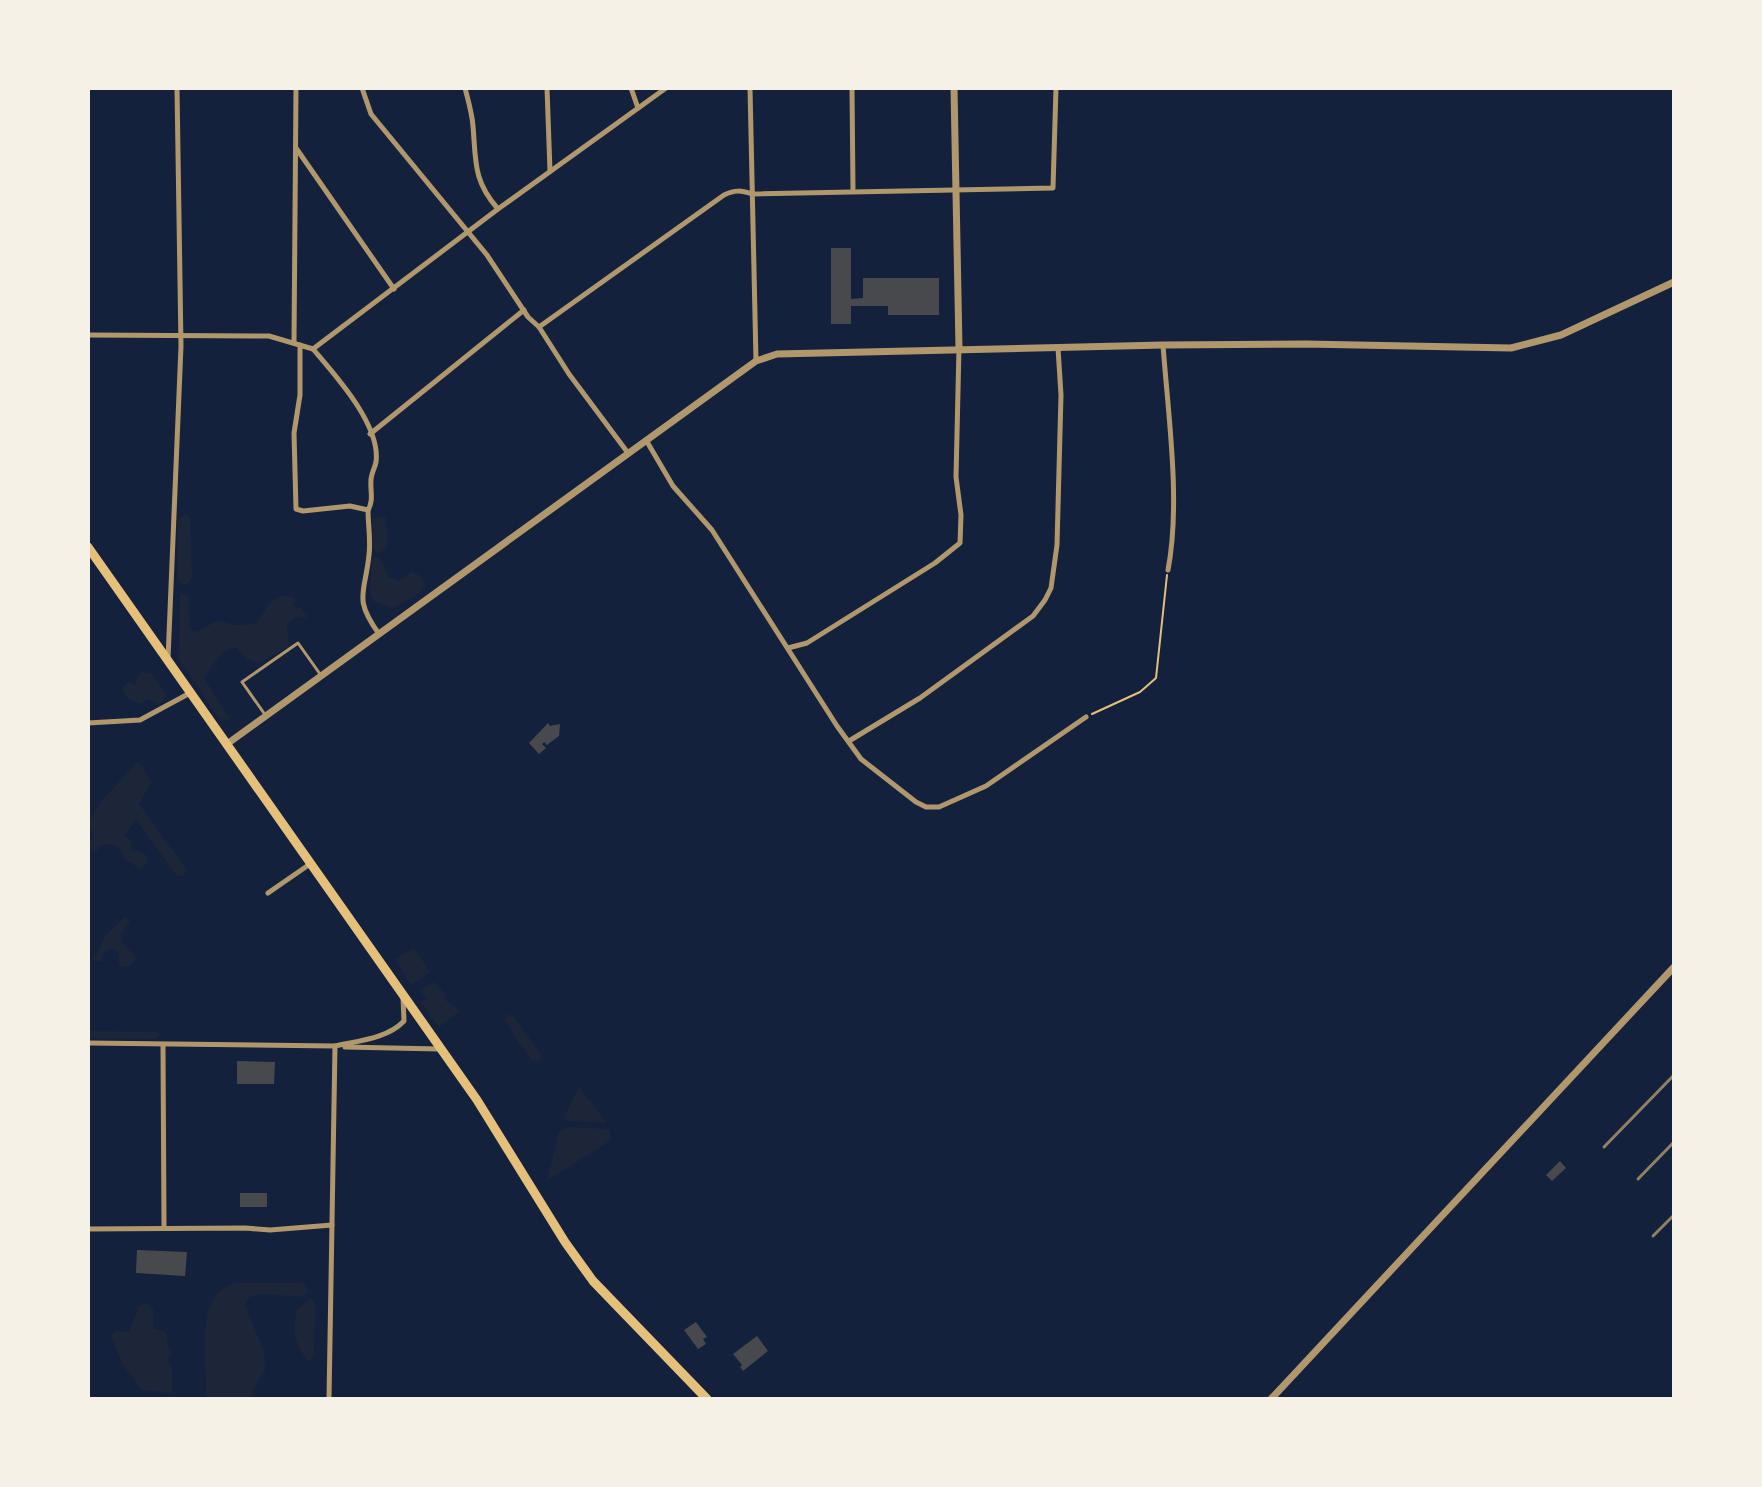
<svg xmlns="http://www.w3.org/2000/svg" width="1762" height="1487" font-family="'Alegreya Sans',sans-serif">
	<rect width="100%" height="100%" fill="#14213d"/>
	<g fill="#1d2539">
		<polygon points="186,514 190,518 192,577 188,583 182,585 178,580 178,519"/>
		<path d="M 380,516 L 386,518 L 388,547 L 378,554 L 373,549 C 372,538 374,531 371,520 Z"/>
		<polygon points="379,556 389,577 399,581 412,572 418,574 425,585 418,594 394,608 373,601 370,593 372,558"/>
		<path d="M 180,592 L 189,597 L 190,629 L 197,632 L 218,620 L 234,625 L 256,624 L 269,604 L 279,596 L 295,597 L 293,606 L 301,608 L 308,618 L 294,617 L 287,627 L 289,646 L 259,663 L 247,659 L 237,648 C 221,648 213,666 204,678 L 230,719 L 221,720 C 205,702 195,677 179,661 Z"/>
		<polygon points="142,672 151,673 167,695 159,705 149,699 139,704 128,698 122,688 128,682 136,685 137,677"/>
		<polygon points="137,762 143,767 151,783 139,804 187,870 184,875 177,876 136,820 124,836 131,840 132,852 139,851 146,855 148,862 141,869 124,859 121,849 112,844 100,846 95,853 88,846 94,836 88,823 100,803"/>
		<polygon points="125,917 130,921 121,934 122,942 136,958 131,965 122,967 119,964 119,953 112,949 104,952 101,961 94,961 92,957 97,954 105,936"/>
		<polygon points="414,948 430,972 411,985 395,959"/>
		<polygon points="434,982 446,995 444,999 460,1011 439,1027 420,1001 427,999 420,991"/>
		<polygon points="509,1014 514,1017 542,1056 539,1061 532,1060 518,1042 505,1019"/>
		<polygon points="88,1031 158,1032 160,1035 155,1039 88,1038"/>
		<polygon points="579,1087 607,1123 567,1121 564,1117"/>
		<polygon points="566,1127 610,1129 611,1140 547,1181 559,1132"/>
		<path d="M 234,1283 L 303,1283 L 309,1291 L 301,1297 L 262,1294 L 249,1297 L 245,1305 L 264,1352 L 265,1371 L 256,1384 L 251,1399 L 207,1399 C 206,1371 198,1315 218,1293 C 222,1288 229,1286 234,1283 Z"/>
		<path d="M 309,1299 L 313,1299 L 315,1306 L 314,1357 L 309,1361 C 294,1346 292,1330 297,1310 Z"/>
		<polygon points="147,1303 153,1308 153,1328 166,1332 167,1342 172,1354 168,1360 172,1367 172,1393 142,1390 123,1365 111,1335 116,1331 129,1332 139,1306"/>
	</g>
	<g fill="#48494c">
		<polygon points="831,248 851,248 851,299 863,298 863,278 939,278 939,315 888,315 888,306 851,306 851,324 831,324"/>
		<polygon points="548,723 550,726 560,724 559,736 547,745 544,742 542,744 546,748 539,754 529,743"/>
		<polygon points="237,1061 275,1062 274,1084 237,1084"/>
		<polygon points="1560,1161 1566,1168 1552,1181 1546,1175"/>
		<rect x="240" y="1193" width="27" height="14"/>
		<polygon points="137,1250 187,1252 185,1276 136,1273"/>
		<polygon points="696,1322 707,1337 703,1339 706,1344 698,1349 684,1330"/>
		<polygon points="757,1336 768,1351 743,1371 740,1367 742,1365 733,1354"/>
	</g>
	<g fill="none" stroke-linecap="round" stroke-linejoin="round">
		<polyline stroke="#e5c07b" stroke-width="2" points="1092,714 1140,692 1156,678 1167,575"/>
		<polyline stroke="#b1986c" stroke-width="3" points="266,716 242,682 298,643 320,674"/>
		<g stroke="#b1986c" stroke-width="5">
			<polyline points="362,88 371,114 487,255 528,317 539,327 569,374 628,453"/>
			<path d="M 465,88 C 468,100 472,113 473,126 C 476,161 473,181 498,209"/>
			<polyline points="547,88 550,171"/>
			<polyline points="631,88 638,108"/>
			<polyline points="750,88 756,361"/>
			<polyline points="852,88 853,191"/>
			<polyline points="296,148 394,289"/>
			<path d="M 539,327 L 724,195 C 735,190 740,190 752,194 L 1053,188 L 1056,88"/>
			<polyline points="88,335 269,336 313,349"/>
			<polyline points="294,342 296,88"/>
			<path d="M 300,345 L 300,395 L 294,433 L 296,509 L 303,511 L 350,506 L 368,510 C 368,525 371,541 369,555 C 365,594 353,598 379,634"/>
			<path d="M 1163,345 C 1168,414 1181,502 1168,570"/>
			<polyline points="313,349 498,209 666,88"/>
			<path d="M 313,349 C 335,375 381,425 376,462 C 375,468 371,474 371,480 C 370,491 374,500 368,510"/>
			<polyline points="370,434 524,310"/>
			<polyline points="646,440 673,486 712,530 837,726 861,759 916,802 926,807 939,807 986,786 1086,717"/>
			<polyline points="788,648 807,643 935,563 960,543 961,515 956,477 959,348"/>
			<polyline points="168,659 181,346 177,88"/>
			<polyline points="88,723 140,720 190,693"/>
			<polyline points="849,741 920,698 1033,616 1045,600 1051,588 1057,545 1061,395 1058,348"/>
			<polyline points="268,893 310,864"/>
			<polyline points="88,1043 335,1046"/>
			<polyline points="163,1045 164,1227"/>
			<polyline points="345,1047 439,1049"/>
			<polyline points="88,1229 245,1228 270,1230 332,1225"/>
			<path d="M 329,1399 L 335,1046 C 357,1041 387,1039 404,1021 L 403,998"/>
		</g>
		<g stroke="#b1986c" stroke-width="7">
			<polyline points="954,88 959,348"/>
			<polyline points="227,744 756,361 777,354 1163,345 1306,344 1511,348 1561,335 1674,282"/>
			<polyline points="1271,1399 1674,967"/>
		</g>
		<polyline stroke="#e5c07b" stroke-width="9" points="88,547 477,1100 565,1242 593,1281 707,1399"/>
		<g stroke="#918062" stroke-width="3">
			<polyline points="1604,1147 1674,1075"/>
			<polyline points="1638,1179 1674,1142"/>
			<polyline points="1653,1236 1674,1215"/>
		</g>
	</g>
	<rect width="1762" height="1487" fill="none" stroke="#f6f1e7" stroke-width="180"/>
</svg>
